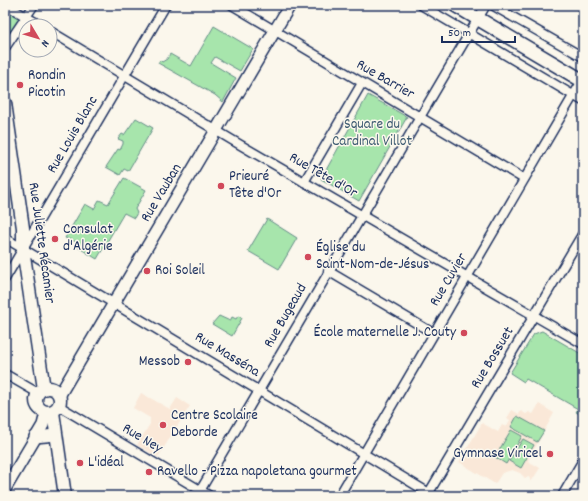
<svg xmlns="http://www.w3.org/2000/svg" width="588" height="501" font-family="Dekko,sans-serif">
	<rect width="100%" height="100%" fill="#fbf7ec"/>
	<filter id="ink" filterUnits="userSpaceOnUse"><feTurbulence type="fractalNoise" baseFrequency=".025" numOctaves="2"/><feDisplacementMap in="SourceGraphic" scale="8" xChannelSelector="R" yChannelSelector="G"/><feConvolveMatrix kernelMatrix="1 2 1 2 8 2 1 2 1" color-interpolation-filters="sRGB"/></filter>
	<g filter="url(#ink)">
		<g fill="#fae8d8">
			<polygon points="141,393 170,409 177,398 190,406 158,457 137,445 150,424 150,418 133,408"/>
			<polygon points="539,404 554,413 528,461 540,468 531,482 529,477 525,478 520,473 512,470 502,473 495,484 459,462 482,423 498,432 502,425 506,427 510,420 507,418 512,410 519,414 521,411 526,414 529,412 533,414"/>
		</g>
		<g fill="#a7e5ac" stroke="#618a85">
			<polygon points="5,9 20,18 5,40"/>
			<polygon points="214,26 253,49 240,71 215,57 211,63 236,78 223,102 215,95 158,63 160,60 162,62 167,59 170,54 191,66"/>
			<polygon points="368,95 407,117 359,201 321,179"/>
			<polygon points="136,118 153,128 128,171 124,169 120,175 106,167 118,149 120,150 123,144 123,141 118,139 122,134 124,135"/>
			<polygon points="124,178 146,190 135,209 137,213 134,218 124,213 97,259 76,246 77,242 65,238 85,204 94,209 99,200 108,204"/>
			<polygon points="267,219 297,238 279,269 248,251"/>
			<polygon points="219,316 230,321 232,317 236,319 238,316 242,318 232,336 212,324"/>
			<polygon points="542,331 583,355 583,416 576,412 578,409 526,379 524,382 510,373 534,334"/>
			<polygon points="517,416 544,431 537,442 511,427"/>
			<polygon points="511,430 522,436 506,464 495,457"/>
			<polygon points="523,439 534,445 521,468 509,461"/>
		</g>
		<g fill="none" stroke-linecap="round" stroke-linejoin="round">
			<g stroke="#1b2f5e" stroke-width="11">
				<g id="minor">
					<polyline points="6,5 42,26"/>
					<polyline points="232,5 524,179"/>
					<polyline points="421,5 583,101"/>
					<polyline points="492,5 583,57"/>
					<polyline points="50,31 232,140 583,344"/>
					<polyline points="5,48 34,5"/>
					<polyline points="304,182 362,83"/>
					<polyline points="5,238 434,496"/>
					<polyline points="328,271 433,333"/>
					<polyline points="5,279 166,5"/>
					<polyline points="5,374 38,393"/>
					<polyline points="59,406 210,496"/>
					<polyline points="197,496 486,5"/>
					<polyline points="339,496 583,79"/>
					<polyline points="427,496 583,233"/>
					<polyline points="562,496 583,460"/>
				</g>
			</g>
			<g stroke="#1b2f5e" stroke-width="14">
				<g id="tertiary">
					<polyline points="59,396 290,5"/>
					<polyline points="35,437 56,435"/>
					<polyline points="5,489 43,425 46,413"/>
				</g>
			</g>
			<g stroke="#1b2f5e" stroke-width="15">
				<g id="secondary">
					<polyline points="5,103 23,228 23,249 44,389"/>
					<circle cx="48" cy="400" r="12"/>
					<polyline points="53,412 65,496"/>
				</g>
			</g>
			<g stroke="#1b2f5e" stroke-width="16">
				<polyline id="primary" points="455,5 583,81"/>
			</g>
			<use href="#minor" stroke="#fbf7ec" stroke-width="8"/>
			<use href="#tertiary" stroke="#fbf7ec" stroke-width="11"/>
			<use href="#secondary" stroke="#fbf7ec" stroke-width="12"/>
			<use href="#primary" stroke="#fbf7ec" stroke-width="13"/>
		</g>
	</g>
	<g fill="#d1495b" stroke="#fbf7ec" stroke-width="1.5">
		<circle cx="20" cy="85" r="4"/>
		<circle cx="221" cy="186" r="4"/>
		<circle cx="55" cy="239" r="4"/>
		<circle cx="308" cy="257" r="4"/>
		<circle cx="147" cy="271" r="4"/>
		<circle cx="464" cy="333" r="4"/>
		<circle cx="188" cy="362" r="4"/>
		<circle cx="163" cy="425" r="4"/>
		<circle cx="550" cy="454" r="4"/>
		<circle cx="80" cy="463" r="4"/>
		<circle cx="149" cy="472" r="4"/>
	</g>
	<g text-anchor="middle" dominant-baseline="central" stroke-width="3" stroke-linejoin="round" paint-order="stroke">
		<g font-size="15" fill="#1b2f5e" stroke="#fbf7ec" text-anchor="start">
			<text x="28" y="76">Rondin<tspan x="28" dy="17">Picotin</tspan></text>
			<text x="229" y="177">Prieuré<tspan x="229" dy="17">Tête d'Or</tspan></text>
			<text x="63" y="230">Consulat<tspan x="63" dy="17">d'Algérie</tspan></text>
			<text x="316" y="248">Église du<tspan x="316" dy="17">Saint-Nom-de-Jésus</tspan></text>
			<text x="155" y="271">Roi Soleil</text>
			<text x="456" y="333" text-anchor="end">École maternelle J. Couty</text>
			<text x="180" y="362" text-anchor="end">Messob</text>
			<text x="171" y="416">Centre Scolaire<tspan x="171" dy="17">Deborde</tspan></text>
			<text x="542" y="454" text-anchor="end">Gymnase Viricel</text>
			<text x="88" y="463">L'idéal</text>
			<text x="157" y="472">Ravello - Pizza napoletana gourmet</text>
		</g>
		<g font-size="15" fill="#1b2f5e" stroke="#fbf7ec">
			<text transform="translate(385 80) rotate(30)">Rue Barrier</text>
			<text transform="translate(73 135) rotate(-60)">Rue Louis Blanc</text>
			<text transform="translate(323 176) rotate(30)">Rue Tête d'Or</text>
			<text transform="translate(162 193) rotate(-59)">Rue Vauban</text>
			<text transform="translate(41 243) rotate(82)">Rue Juliette Récamier</text>
			<text transform="translate(449 280) rotate(-59)">Rue Cuvier</text>
			<text transform="translate(286 316) rotate(-60)">Rue Bugeaud</text>
			<text transform="translate(227 355) rotate(31)">Rue Masséna</text>
			<text transform="translate(493 358) rotate(-59)">Rue Bossuet</text>
			<text transform="translate(142 439) rotate(31)">Rue Ney</text>
		</g>
		<g font-size="15" fill="#3e5c72" stroke="#fbf7ec">
			<text x="372" y="125">Square du<tspan x="372" dy="17">Cardinal Villot</tspan></text>
		</g>
	</g>
	<rect width="588" height="501" fill="none" stroke="#fbf7ec" stroke-width="20"/>
	<rect x="10" y="10" width="568" height="481" fill="none" stroke="#1b2f5e" stroke-width="1.5" filter="url(#ink)"/>
	<g transform="translate(38 38) rotate(128)"><circle r="19" fill="#fbf7ec" stroke="#a1a7b3"/>
	<path d="M0-3L7 15L0 10L-7 15Z" fill="#d1495b"/>
	<text y="-6" font-size="11" font-weight="bold" text-anchor="middle" fill="#1b2f5e">N</text>
	</g>
	<path d="M442 36v6h73v-6" fill="none" stroke="#1b2f5e" stroke-width="2"/>
	<text x="448" y="36" font-size="12" fill="#1b2f5e" stroke="#fbf7ec" stroke-width="3" paint-order="stroke">50 m</text>
</svg>
